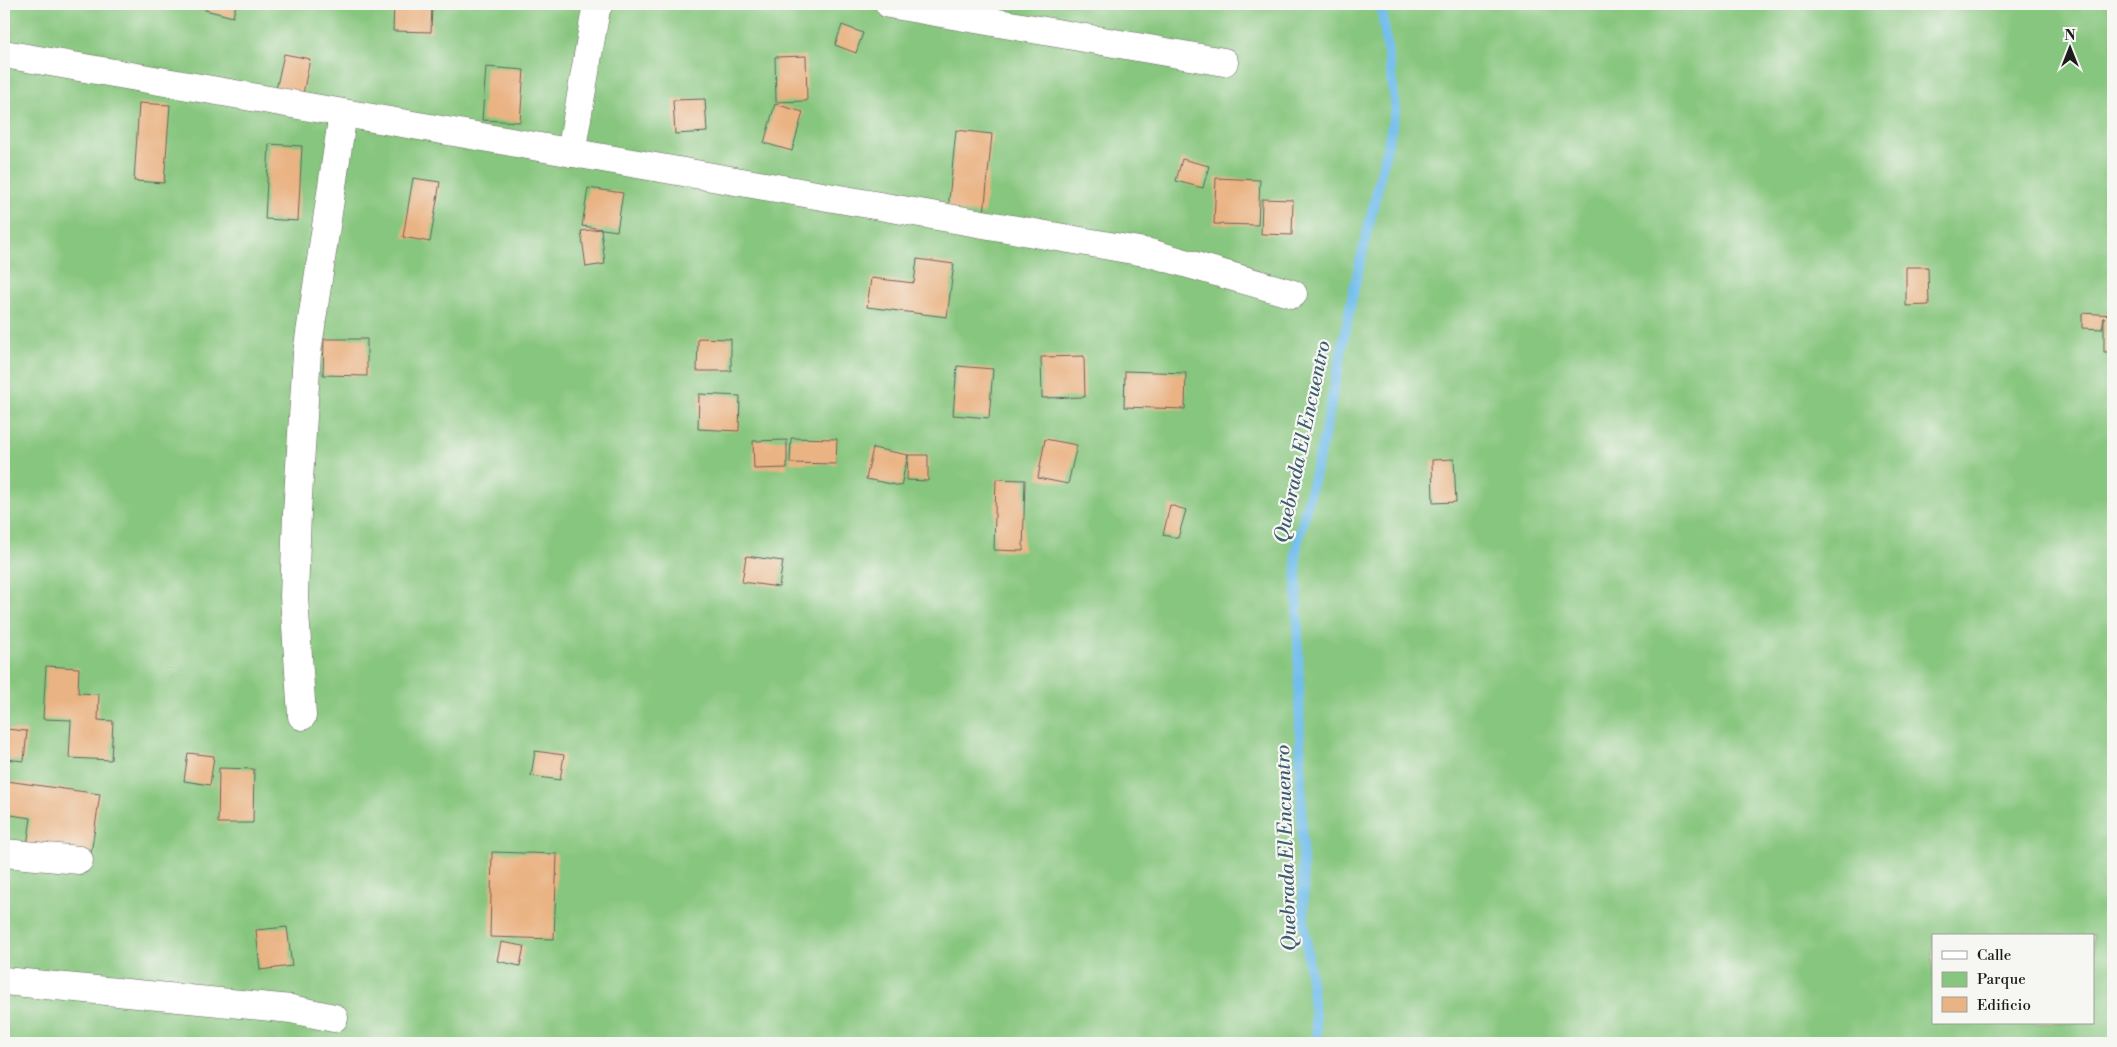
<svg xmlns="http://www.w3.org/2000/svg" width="2117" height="1047" font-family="'Libre Bodoni',serif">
	<rect width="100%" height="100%" fill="#f6f6f2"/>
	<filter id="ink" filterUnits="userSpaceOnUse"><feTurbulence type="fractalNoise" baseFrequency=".02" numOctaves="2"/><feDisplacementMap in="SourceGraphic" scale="10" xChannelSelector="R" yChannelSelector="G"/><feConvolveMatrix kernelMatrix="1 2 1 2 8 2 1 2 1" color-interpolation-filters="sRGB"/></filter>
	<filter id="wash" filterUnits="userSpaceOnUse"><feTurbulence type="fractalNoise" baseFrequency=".0096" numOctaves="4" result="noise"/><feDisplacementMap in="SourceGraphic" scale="20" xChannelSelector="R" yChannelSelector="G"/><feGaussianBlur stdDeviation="1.12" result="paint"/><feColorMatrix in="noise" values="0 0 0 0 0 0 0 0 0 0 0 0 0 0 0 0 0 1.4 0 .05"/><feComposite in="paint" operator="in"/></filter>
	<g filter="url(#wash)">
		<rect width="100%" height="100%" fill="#f3e5cf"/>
		<path fill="#87c67e" stroke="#52714d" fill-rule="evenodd" d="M 4,4 L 2113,4 L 2113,1043 L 4,1043 ZM 1933,936 L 2093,936 L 2093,1023 L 1933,1023 Z"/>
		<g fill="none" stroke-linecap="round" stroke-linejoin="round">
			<polyline stroke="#71bdeb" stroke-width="10" points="1318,1043 1304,921 1296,550 1326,428 1353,293 1396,109 1381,4"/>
		</g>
		<g id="blocks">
			<g fill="#eab383">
				<polygon points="206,4 236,4 233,17 205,10"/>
				<polygon points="394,4 432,4 431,32 393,31"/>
				<polygon points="842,25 863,33 856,53 835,45"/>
				<polygon points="284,54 310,59 302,99 275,94"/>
				<polygon points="806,56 807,101 776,102 775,57"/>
				<polygon points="486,67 524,70 520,122 482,120"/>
				<polygon points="705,99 707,132 675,134 673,100"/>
				<polygon points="139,103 170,105 164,183 134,181"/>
				<polygon points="775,104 803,112 792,151 764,143"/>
				<polygon points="956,130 992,134 984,214 948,210"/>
				<polygon points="269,144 302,146 298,221 265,219"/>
				<polygon points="1182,159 1209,166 1203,188 1176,181"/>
				<polygon points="413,178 440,182 430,242 403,237"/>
				<polygon points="1216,178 1260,180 1258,225 1214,224"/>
				<polygon points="588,188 623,193 617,231 582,226"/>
				<polygon points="1262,199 1293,200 1292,235 1261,234"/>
				<polygon points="601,229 605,264 586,267 581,231"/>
				<polygon points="917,259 954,264 947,317 867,307 871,278 914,283"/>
				<polygon points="1906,267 1928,267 1929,305 1906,306"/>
				<polygon points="2082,313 2113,315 2113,352 2104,352 2104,317 2102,329 2082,328"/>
				<polygon points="698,338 731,339 731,371 697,371"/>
				<polygon points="324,339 367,339 367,376 323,375"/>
				<polygon points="1084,356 1085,397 1042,398 1041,357"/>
				<polygon points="957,366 993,369 989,418 953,415"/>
				<polygon points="1125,371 1186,373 1185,409 1124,407"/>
				<polygon points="699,394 740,396 739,431 698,429"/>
				<polygon points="791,438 837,439 836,464 790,463"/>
				<polygon points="1045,439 1077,445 1068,484 1038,478"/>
				<polygon points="787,440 787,468 754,469 753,441"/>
				<polygon points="873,448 908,455 928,455 928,481 907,480 908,455 901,486 866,479"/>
				<polygon points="1454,459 1456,502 1433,503 1432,460"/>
				<polygon points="996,479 1025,480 1023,551 994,550"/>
				<polygon points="1170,505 1186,510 1178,538 1163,535"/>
				<polygon points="746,556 783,561 779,587 742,582"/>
				<polygon points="46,666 79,668 78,693 99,694 98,720 113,721 111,760 69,758 71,720 43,719"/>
				<polygon points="5,729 27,731 24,761 4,759"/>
				<polygon points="535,751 564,755 560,780 531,776"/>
				<polygon points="188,753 214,756 210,785 184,781"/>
				<polygon points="219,768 254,769 253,823 218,823"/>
				<polygon points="7,781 100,794 91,854 27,845 31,818 4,814"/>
				<polygon points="492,852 557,854 554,939 490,937"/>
				<polygon points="287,927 292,966 260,970 256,930"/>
				<polygon points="501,942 524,946 520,966 497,961"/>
			</g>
		</g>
	</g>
	<g filter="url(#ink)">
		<use href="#blocks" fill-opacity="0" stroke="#67625b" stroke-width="1"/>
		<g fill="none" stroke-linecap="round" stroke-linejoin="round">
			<g stroke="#67625b" stroke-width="29">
				<g id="minor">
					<polyline points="889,4 1224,62"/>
					<polyline points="4,54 1150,253 1293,294"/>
					<polyline points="571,153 596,9 599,4"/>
					<polyline points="302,716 294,597 297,513 307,353 343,113"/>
					<polyline points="4,853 79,860"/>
					<polyline points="4,981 291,1009 334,1018"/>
				</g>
			</g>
			<use href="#minor" stroke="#fff" stroke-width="28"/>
		</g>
	</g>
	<g text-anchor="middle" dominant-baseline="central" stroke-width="4.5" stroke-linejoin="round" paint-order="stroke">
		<g font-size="20" font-style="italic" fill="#3e5c6f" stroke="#f6f6f2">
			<text transform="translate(1303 442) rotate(-78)">Quebrada El Encuentro</text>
			<text transform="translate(1287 848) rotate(-92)">Quebrada El Encuentro</text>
		</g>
	</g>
	<rect width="2117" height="1047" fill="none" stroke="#f6f6f2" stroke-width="20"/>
	<rect x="1932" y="934" width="162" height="90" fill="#f6f6f2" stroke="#9f9f9c"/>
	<rect x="1942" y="951" width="25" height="8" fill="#ffffff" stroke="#9f9f9c"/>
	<text x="1977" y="960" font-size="15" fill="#1c1c1c">Calle</text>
	<rect x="1942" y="972" width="25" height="15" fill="#87c67e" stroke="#9f9f9c"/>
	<text x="1977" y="984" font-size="15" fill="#1c1c1c">Parque</text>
	<rect x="1942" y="997" width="25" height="15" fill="#eab383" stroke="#9f9f9c"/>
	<text x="1977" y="1010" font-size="15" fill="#1c1c1c">Edificio</text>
	<g transform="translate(2070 48)" stroke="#f6f6f2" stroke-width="4" paint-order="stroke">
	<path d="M0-4L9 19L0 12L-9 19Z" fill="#1c1c1c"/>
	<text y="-8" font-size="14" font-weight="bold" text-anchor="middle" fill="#1c1c1c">N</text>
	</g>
</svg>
